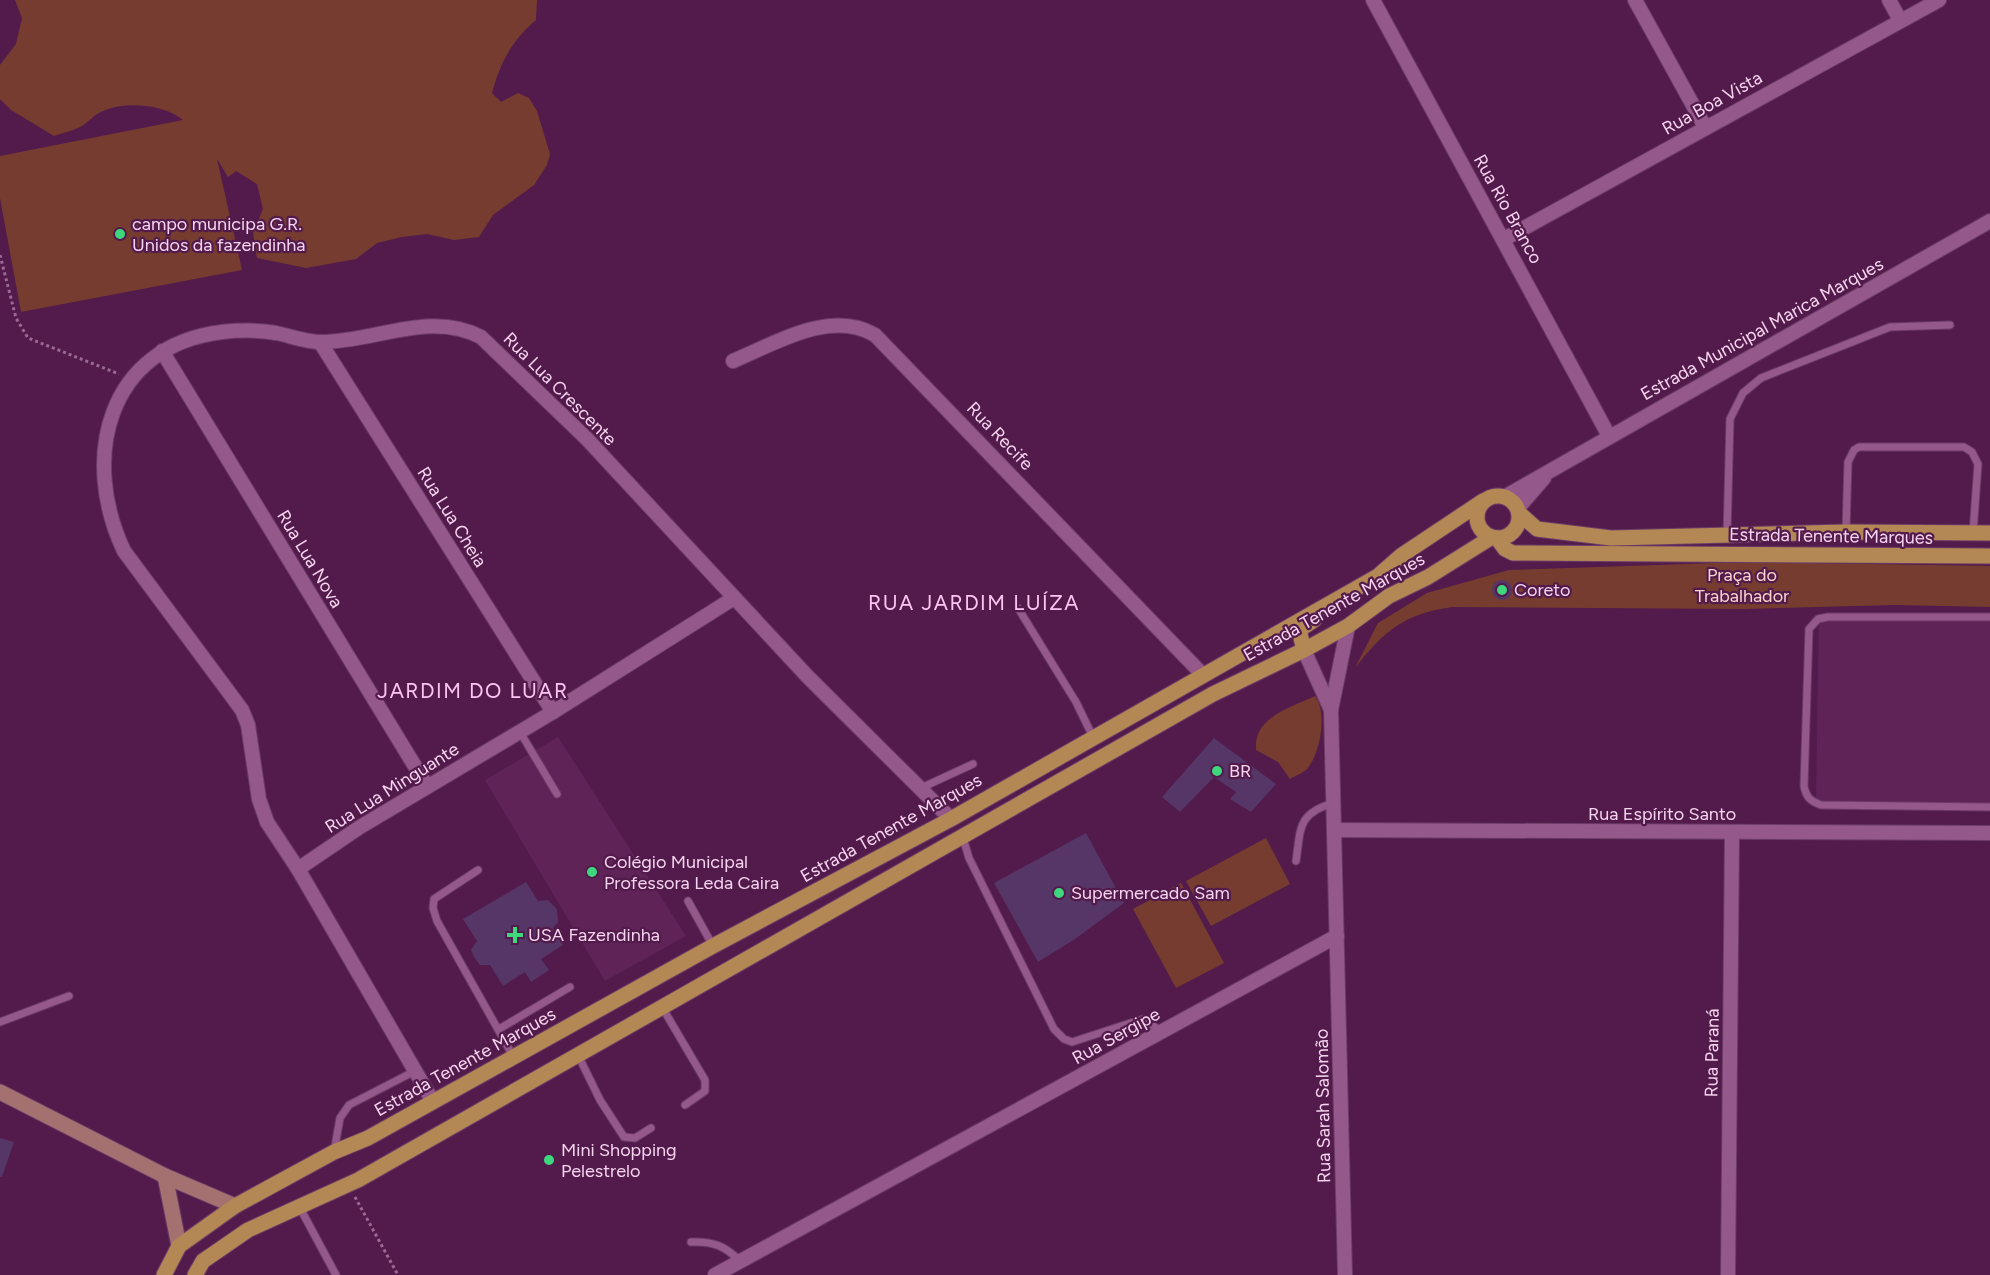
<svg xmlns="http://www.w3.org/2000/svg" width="1990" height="1275" font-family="Figtree,sans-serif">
	<rect width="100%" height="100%" fill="#521b4b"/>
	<g fill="#5f2358">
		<polygon points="1819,617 1990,617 1990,804 1816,801"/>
		<polygon points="558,737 686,936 605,981 485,780"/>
	</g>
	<g fill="#773c30">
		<path d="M 15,0 L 537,0 L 536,20 C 512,40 500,63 492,93 L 501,102 L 518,93 L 529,98 L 537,111 L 550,154 L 547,165 L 534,185 L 493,215 L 479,237 L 454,240 L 427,234 L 402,237 L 377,243 L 356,259 L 306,268 L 257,258 L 253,233 L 263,209 L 257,184 L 236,171 L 228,177 L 217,159 L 242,270 L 21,312 L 0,198 L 0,156 L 183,120 C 164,104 125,101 103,111 C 94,114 88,123 80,127 C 72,131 62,133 54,136 L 11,110 L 0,99 L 0,65 L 16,44 L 22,18 Z"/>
		<path d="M 1746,562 L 1990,566 L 1990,607 L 1895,605 L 1744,609 L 1452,607 C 1404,614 1384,631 1355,668 L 1378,623 L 1427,593 L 1509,570 Z"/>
		<path d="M 1315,696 C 1328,713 1320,754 1307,769 C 1303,773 1295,776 1290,779 L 1278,762 L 1256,750 C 1253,717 1290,708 1315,696 Z"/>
		<polygon points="1266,838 1290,884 1211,926 1186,881"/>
		<polygon points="1181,883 1224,963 1176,988 1133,909"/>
	</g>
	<g fill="#553666">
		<circle cx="1502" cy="590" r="10"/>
		<polygon points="1214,738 1276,784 1251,812 1230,799 1236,792 1214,777 1180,812 1162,797"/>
		<polygon points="1086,833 1124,903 1075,939 1038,962 994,883"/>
		<polygon points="526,882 538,901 548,900 557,909 558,922 553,928 563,945 541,959 549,970 531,982 525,972 503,986 490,965 480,965 474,957 471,950 477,941 463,919"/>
		<polygon points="0,1138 14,1142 2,1177 0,1177"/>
	</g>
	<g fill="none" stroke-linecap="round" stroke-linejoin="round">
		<g stroke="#6c3b66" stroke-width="9">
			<g id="lane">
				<polyline points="1846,531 1848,462 1854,450 1859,447 1964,447 1972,452 1978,464 1973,533"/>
				<polyline points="1727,535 1730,419 1743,393 1761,378 1890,327 1950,325"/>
				<polyline points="1018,608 1076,702 1093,737"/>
				<path d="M 1990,617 L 1828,617 L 1818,619 L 1809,629 L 1804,786 C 1806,797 1810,801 1821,805 L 1990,807"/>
				<polyline points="520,732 557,794"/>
				<polyline points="921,788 973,764"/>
				<polyline points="963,838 969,858 1054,1029 1064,1039 1072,1042 1143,1019 1161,1031"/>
				<path d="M 1296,861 C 1301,828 1297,814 1333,803"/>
				<polyline points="478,870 434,899 433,908 437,921 513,1056"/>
				<polyline points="688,901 713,946"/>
				<polyline points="662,1007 705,1080 705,1091 685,1105"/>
				<polyline points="0,1022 69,996"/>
				<polyline points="499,1029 570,987"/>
				<polyline points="578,1055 600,1100 624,1137 635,1138 651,1128"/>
				<polyline points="334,1152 340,1118 349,1105 413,1072"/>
				<polyline points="300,1208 336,1275"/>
				<path d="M 691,1242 C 713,1241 725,1246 740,1261"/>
			</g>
		</g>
		<g stroke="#6c3b66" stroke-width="16">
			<g id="street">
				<polyline points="1373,0 1609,436"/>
				<polyline points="1635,0 1705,127"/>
				<polyline points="1889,0 1900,20"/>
				<polyline points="1504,239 1939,0"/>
				<polyline points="320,342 553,712"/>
				<polyline points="162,351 427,786"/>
				<path d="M 733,361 C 776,343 830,309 875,335 L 1202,674"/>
				<polyline points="1506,496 1990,221"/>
				<polyline points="1518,508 1544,478"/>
				<polyline points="1304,650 1331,710"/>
				<polyline points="1334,830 1990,833"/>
				<polyline points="298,869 360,827 553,712 734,598"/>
				<path d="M 432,1100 L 298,869 L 267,822 L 259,799 L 248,725 L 242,710 L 124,551 C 80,458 107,346 222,332 C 240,330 258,330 276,333 C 291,336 306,342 321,342 C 375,342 430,310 481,337 L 587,439 L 808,677 L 951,819"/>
				<polyline points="715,1275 1337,936"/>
				<polyline points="1345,1275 1331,710 1348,626"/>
				<polyline points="1728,1275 1732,832"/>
			</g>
		</g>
		<g stroke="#6c3b66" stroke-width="17">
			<g id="secondary">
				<polyline points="0,1092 165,1176 235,1206"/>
				<polyline points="165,1176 179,1246"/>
			</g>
		</g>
		<g stroke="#6c3b66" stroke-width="17">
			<g id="primary">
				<circle cx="1498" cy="517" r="21"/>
				<polyline points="1519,513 1537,529 1611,538 1846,532 1990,533"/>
				<polyline points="1497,538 1505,549 1513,553 1990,556"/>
				<polyline points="1304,650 1299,630 1314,620"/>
				<polyline points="164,1275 179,1246 235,1206 334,1152 368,1138 713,946 951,819 1378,576 1402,555 1483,501"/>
				<polyline points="195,1275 203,1261 248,1230 358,1180 1213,694 1304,650 1348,626 1389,596 1428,577 1492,537"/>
			</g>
		</g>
		<g stroke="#996b92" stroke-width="3" stroke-dasharray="3 3" stroke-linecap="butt">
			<polyline points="0,255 16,318 28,338 119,374"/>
			<polyline points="355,1197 398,1275"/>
		</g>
		<use href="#lane" stroke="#94588a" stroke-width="7"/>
		<use href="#street" stroke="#94588a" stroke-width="14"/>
		<use href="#secondary" stroke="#a47070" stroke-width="15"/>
		<use href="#primary" stroke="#b38855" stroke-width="15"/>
	</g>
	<g fill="#3ed77d" stroke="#521b4b" stroke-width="2">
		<circle cx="120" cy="234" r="6"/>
		<circle cx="1502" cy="590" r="6"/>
		<circle cx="1217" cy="771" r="6"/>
		<circle cx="592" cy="872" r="6"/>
		<circle cx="1059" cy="893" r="6"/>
		<path d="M512 926h6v6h6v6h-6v6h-6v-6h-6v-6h6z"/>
		<circle cx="549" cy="1160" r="6"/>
	</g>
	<g text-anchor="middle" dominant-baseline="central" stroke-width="4.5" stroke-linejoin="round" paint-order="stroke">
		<g font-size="18" fill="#f6d4ef" stroke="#521b4b">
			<text transform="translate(1712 103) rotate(-29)">Rua Boa Vista</text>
			<text transform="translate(1508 209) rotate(61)">Rua Rio Branco</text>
			<text transform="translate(1762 329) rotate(-29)">Estrada Municipal Marica Marques</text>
			<text transform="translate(560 389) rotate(45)">Rua Lua Crescente</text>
			<text transform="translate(1000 436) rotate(46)">Rua Recife</text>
			<text transform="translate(452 517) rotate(58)">Rua Lua Cheia</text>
			<text transform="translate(1831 536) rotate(1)">Estrada Tenente Marques</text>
			<text transform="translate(310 559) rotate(59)">Rua Lua Nova</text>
			<text transform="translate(1334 607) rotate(-29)">Estrada Tenente Marques</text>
			<text transform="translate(392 788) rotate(-32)">Rua Lua Minguante</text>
			<text x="1662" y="814">Rua Espírito Santo</text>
			<text transform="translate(891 828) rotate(-29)">Estrada Tenente Marques</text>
			<text transform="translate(1116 1036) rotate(-29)">Rua Sergipe</text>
			<text transform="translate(1712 1053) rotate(-89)">Rua Paraná</text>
			<text transform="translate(465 1062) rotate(-29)">Estrada Tenente Marques</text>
			<text transform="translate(1323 1106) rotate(-91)">Rua Sarah Salomão</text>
		</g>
		<g font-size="18" fill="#f6d4ef" stroke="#521b4b" text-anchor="start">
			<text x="132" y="224">campo municipa G.R.<tspan x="132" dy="21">Unidos da fazendinha</tspan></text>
			<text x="1514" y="590">Coreto</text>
			<text x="1229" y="771">BR</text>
			<text x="604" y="862">Colégio Municipal<tspan x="604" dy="21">Professora Leda Caira</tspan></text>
			<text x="1071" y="893">Supermercado Sam</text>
			<text x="528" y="935">USA Fazendinha</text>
			<text x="561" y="1150">Mini Shopping<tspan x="561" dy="21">Pelestrelo</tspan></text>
		</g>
		<g font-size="18" fill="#fbd3cb" stroke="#521b4b">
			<text x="1742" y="575">Praça do<tspan x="1742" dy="21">Trabalhador</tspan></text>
		</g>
		<g font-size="21" letter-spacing="1.5" fill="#fcc5f1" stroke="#521b4b">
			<text x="974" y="602">RUA JARDIM LUÍZA</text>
			<text x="473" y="690">JARDIM DO LUAR</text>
		</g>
	</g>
</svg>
